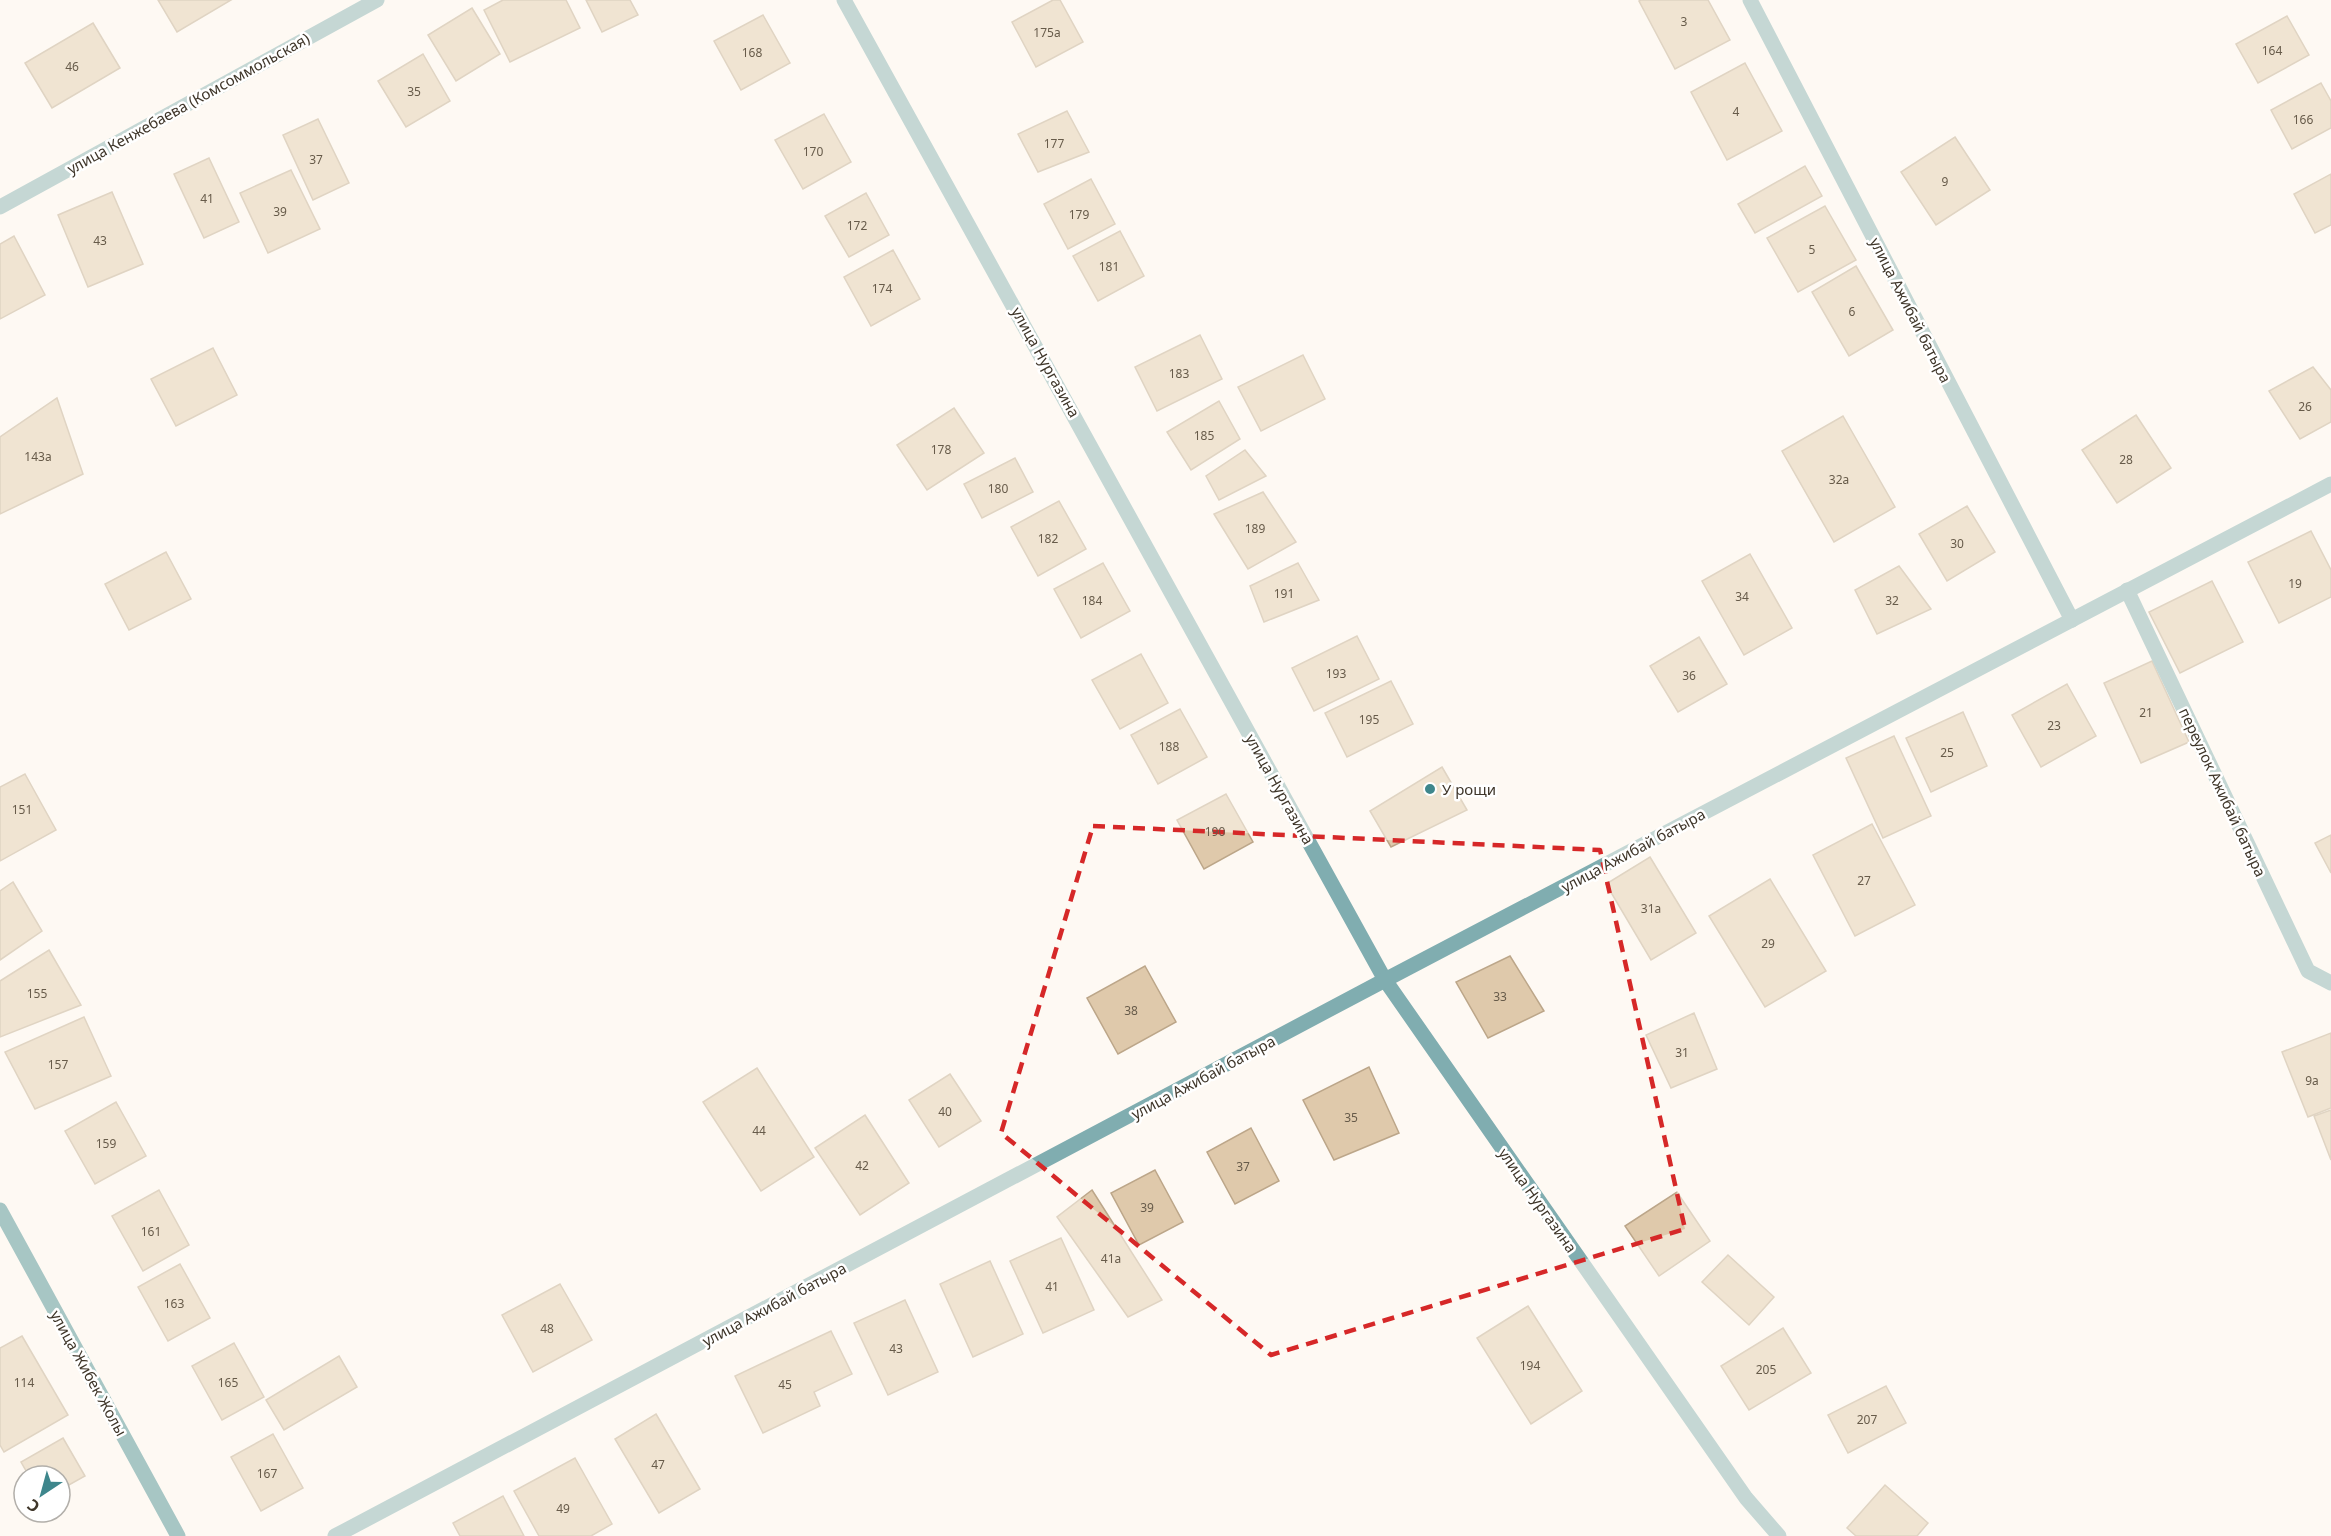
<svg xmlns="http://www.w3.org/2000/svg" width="2331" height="1536" font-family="'Noto Sans',sans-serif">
	<rect width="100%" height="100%" fill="#fef9f3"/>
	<g fill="#dfc9ab" stroke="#bca689" stroke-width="1.5">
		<polygon points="158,0 231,0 177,32"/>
		<polygon points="503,0 566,0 580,28 510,62 484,10"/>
		<polygon points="586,0 630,0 638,15 602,32"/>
		<polygon points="1053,0 1060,0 1083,42 1036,67 1012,22"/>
		<polygon points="1641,0 1708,0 1730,40 1675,69 1639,1"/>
		<polygon points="472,8 500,54 456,81 428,35"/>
		<polygon points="763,15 790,63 741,90 714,41"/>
		<polygon points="2287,16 2309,55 2258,83 2236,44"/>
		<polygon points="93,23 120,68 52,108 25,63"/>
		<polygon points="423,54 450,101 406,127 378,81"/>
		<polygon points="1745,63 1782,131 1727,160 1691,92"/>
		<polygon points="2321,83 2331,101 2331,128 2292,149 2271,110"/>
		<polygon points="1067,111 1089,152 1038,172 1018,134"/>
		<polygon points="824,114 851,162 803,189 775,140"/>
		<polygon points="318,119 349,183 313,200 283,135"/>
		<polygon points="1955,137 1990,190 1936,225 1901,172"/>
		<polygon points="209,158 239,222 204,238 174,174"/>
		<polygon points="1805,166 1822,196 1755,233 1738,204"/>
		<polygon points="291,170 320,229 268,253 240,193"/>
		<polygon points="2331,174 2331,225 2315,233 2294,194"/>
		<polygon points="1091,179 1115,224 1068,249 1044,204"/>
		<polygon points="112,192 143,264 88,287 58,215"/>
		<polygon points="866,193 889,235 849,257 825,216"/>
		<polygon points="1825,206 1856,260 1798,292 1767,238"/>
		<polygon points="1120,231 1144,276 1098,301 1073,256"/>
		<polygon points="14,236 45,295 0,319 0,244"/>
		<polygon points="893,250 920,299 871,326 844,277"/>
		<polygon points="1856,266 1893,330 1849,356 1812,292"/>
		<polygon points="1200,335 1222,379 1157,411 1135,367"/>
		<polygon points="213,348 237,395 176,426 151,379"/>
		<polygon points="1303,355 1325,399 1261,431 1238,387"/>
		<polygon points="2313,367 2331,390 2331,422 2300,439 2269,391"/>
		<polygon points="57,398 83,474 0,514 0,437"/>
		<polygon points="1219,401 1240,439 1191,470 1167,432"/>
		<polygon points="954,408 984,453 927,490 897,445"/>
		<polygon points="2136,415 2171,468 2117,503 2082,450"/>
		<polygon points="1843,416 1895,507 1834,542 1782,451"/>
		<polygon points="1245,450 1266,476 1219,500 1206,476"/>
		<polygon points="1015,458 1033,492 982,518 964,484"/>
		<polygon points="1263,492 1296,542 1248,569 1214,514"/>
		<polygon points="1059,501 1086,549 1038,576 1011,527"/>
		<polygon points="1967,506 1995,552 1947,581 1919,534"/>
		<polygon points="2311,531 2331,570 2331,597 2279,623 2248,562"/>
		<polygon points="166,552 191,599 129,630 105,584"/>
		<polygon points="1750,554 1792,628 1744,655 1702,581"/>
		<polygon points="1103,563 1130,611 1081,638 1054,589"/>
		<polygon points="1298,563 1319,600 1264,622 1250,586"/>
		<polygon points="1899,566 1931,609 1877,634 1855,590"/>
		<polygon points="2212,581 2243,642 2180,673 2149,612"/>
		<polygon points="1357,636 1379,679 1314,711 1292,668"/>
		<polygon points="1699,637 1727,684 1678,712 1650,666"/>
		<polygon points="1141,654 1168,703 1120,729 1092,680"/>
		<polygon points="2152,661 2189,742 2141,763 2104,683"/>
		<polygon points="1391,681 1413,724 1347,757 1325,713"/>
		<polygon points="2067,684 2096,736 2041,767 2012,715"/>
		<polygon points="1180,709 1207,757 1158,784 1131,735"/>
		<polygon points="1963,712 1987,766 1931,792 1906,738"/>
		<polygon points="1894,736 1931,816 1883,838 1846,758"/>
		<polygon points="1442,767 1467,810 1391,847 1370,811"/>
		<polygon points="25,774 56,830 0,861 0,787"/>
		<polygon points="1226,794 1253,842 1204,869 1177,820"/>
		<polygon points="1872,824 1915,905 1855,936 1813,855"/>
		<polygon points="2331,835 2331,873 2315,843"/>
		<polygon points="1650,857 1696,933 1651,960 1606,884"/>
		<polygon points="1770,879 1826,971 1765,1007 1709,916"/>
		<polygon points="13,882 42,931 0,960 0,891"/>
		<polygon points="49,950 81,1005 0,1037 0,981"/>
		<polygon points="1510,956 1544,1011 1488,1038 1456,982"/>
		<polygon points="1145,966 1176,1022 1118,1054 1087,998"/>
		<polygon points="1694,1013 1717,1069 1671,1088 1646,1035"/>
		<polygon points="84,1017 111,1076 35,1109 5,1052"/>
		<polygon points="2331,1033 2331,1108 2308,1117 2282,1052"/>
		<polygon points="1369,1067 1399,1133 1334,1160 1303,1100"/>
		<polygon points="757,1068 814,1157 761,1191 703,1102"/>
		<polygon points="950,1074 981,1121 939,1147 909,1100"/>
		<polygon points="116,1102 146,1156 95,1184 65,1131"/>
		<polygon points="2331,1110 2331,1160 2314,1116"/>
		<polygon points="865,1115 909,1183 860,1215 815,1148"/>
		<polygon points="1251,1128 1279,1181 1235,1204 1207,1152"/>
		<polygon points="1155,1170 1183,1222 1139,1245 1111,1193"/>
		<polygon points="159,1190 189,1245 143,1271 112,1216"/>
		<polygon points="1092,1190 1162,1300 1128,1317 1057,1217"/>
		<polygon points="1677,1192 1710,1241 1659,1276 1625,1226"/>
		<polygon points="1061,1238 1094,1310 1043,1333 1010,1261"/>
		<polygon points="1728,1255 1774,1297 1749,1325 1702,1282"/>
		<polygon points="990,1261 1023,1334 973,1357 940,1284"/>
		<polygon points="180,1264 210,1318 168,1341 138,1287"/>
		<polygon points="560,1284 592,1340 533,1372 502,1315"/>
		<polygon points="905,1300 938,1372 888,1395 854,1323"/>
		<polygon points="1528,1306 1582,1391 1531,1424 1477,1338"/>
		<polygon points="1783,1328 1811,1373 1749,1410 1721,1366"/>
		<polygon points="831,1331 852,1374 814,1392 820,1406 763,1433 735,1376"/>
		<polygon points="22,1336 68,1415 4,1452 0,1445 0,1348"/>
		<polygon points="234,1343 264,1397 222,1420 192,1366"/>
		<polygon points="339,1356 357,1387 284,1430 266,1400"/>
		<polygon points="1886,1386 1906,1423 1848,1453 1828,1415"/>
		<polygon points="656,1414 700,1489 659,1513 615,1439"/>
		<polygon points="273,1434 303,1488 261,1511 231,1457"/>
		<polygon points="63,1438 85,1476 60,1490 60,1476 29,1476 21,1462"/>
		<polygon points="575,1458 612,1524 591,1536 539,1536 514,1491"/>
		<polygon points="1885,1485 1928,1523 1917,1536 1856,1536 1847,1528"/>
		<polygon points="503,1496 524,1536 460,1536 453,1523"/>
	</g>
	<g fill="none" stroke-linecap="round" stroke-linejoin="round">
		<polyline stroke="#80adb0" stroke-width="15" points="2127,590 2308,971 2331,983"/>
		<g stroke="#80adb0" stroke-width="15">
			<polyline points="844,0 1385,980 1746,1498 1779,1536"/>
			<polyline points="1750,0 2072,620"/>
			<polyline points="0,207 377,0"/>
			<polyline points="335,1536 1385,980 2331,484"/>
		</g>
		<polyline stroke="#3f878c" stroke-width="15" points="0,1210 178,1536"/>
	</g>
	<path d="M0 0H2331V1536H0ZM 1093,826 L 1600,850 L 1685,1229 L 1271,1355 L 1001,1133 Z" fill="#fef9f3" fill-opacity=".55" fill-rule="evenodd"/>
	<path fill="none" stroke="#d62828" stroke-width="4.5" stroke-dasharray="12 8" stroke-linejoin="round" d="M 1093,826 L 1600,850 L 1685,1229 L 1271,1355 L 1001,1133 Z"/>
	<circle fill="#3e868c" stroke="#fff" stroke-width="2" cx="1430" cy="789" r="6"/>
	<g text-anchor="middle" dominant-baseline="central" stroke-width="5" stroke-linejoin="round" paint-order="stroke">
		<g font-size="12" fill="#675b4a">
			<text x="1684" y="21">3</text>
			<text x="1047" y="32">175а</text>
			<text x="2272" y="50">164</text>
			<text x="752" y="52">168</text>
			<text x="72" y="66">46</text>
			<text x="414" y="91">35</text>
			<text x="1736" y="111">4</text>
			<text x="2303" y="119">166</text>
			<text x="1054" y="143">177</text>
			<text x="813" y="151">170</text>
			<text x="316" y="159">37</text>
			<text x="1945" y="181">9</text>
			<text x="207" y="198">41</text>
			<text x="280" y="211">39</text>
			<text x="1079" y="214">179</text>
			<text x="857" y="225">172</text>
			<text x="100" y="240">43</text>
			<text x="1812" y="249">5</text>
			<text x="1109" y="266">181</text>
			<text x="882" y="288">174</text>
			<text x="1852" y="311">6</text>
			<text x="1179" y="373">183</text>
			<text x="2305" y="406">26</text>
			<text x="1204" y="435">185</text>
			<text x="941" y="449">178</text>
			<text x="38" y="456">143а</text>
			<text x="2126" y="459">28</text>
			<text x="1839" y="479">32а</text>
			<text x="998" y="488">180</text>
			<text x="1255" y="528">189</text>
			<text x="1048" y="538">182</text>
			<text x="1957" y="543">30</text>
			<text x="2295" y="583">19</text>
			<text x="1284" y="593">191</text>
			<text x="1742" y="596">34</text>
			<text x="1092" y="600">184</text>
			<text x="1892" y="600">32</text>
			<text x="1336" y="673">193</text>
			<text x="1689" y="675">36</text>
			<text x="2146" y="712">21</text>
			<text x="1369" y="719">195</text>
			<text x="2054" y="725">23</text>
			<text x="1169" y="746">188</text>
			<text x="1947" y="752">25</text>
			<text x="22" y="809">151</text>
			<text x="1215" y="831">190</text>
			<text x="1864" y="880">27</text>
			<text x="1651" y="908">31а</text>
			<text x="1768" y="943">29</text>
			<text x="37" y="993">155</text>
			<text x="1500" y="996">33</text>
			<text x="1131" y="1010">38</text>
			<text x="1682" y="1052">31</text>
			<text x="58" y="1064">157</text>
			<text x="2312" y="1080">9а</text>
			<text x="945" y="1111">40</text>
			<text x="1351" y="1117">35</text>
			<text x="759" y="1130">44</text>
			<text x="106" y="1143">159</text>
			<text x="862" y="1165">42</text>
			<text x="1243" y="1166">37</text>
			<text x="1147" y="1207">39</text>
			<text x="151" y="1231">161</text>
			<text x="1111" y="1258">41а</text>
			<text x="1052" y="1286">41</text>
			<text x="174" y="1303">163</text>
			<text x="547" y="1328">48</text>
			<text x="896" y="1348">43</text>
			<text x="1530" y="1365">194</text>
			<text x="1766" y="1369">205</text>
			<text x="24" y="1382">114</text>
			<text x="228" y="1382">165</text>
			<text x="785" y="1384">45</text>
			<text x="1867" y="1419">207</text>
			<text x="658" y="1464">47</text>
			<text x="267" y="1473">167</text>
			<text x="563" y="1508">49</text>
		</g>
		<g font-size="15" fill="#3f362a" stroke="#fff">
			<text transform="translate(188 103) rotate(-29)">улица Кенжебаева (Комсоммольская)</text>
			<text transform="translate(1911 310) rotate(63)">улица Ажибай батыра</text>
			<text transform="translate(1046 362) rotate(61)">улица Нургазина</text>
			<text transform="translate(1280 789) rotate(61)">улица Нургазина</text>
			<text transform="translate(2223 792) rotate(65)">переулок Ажибай батыра</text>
			<text transform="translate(1633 850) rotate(-28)">улица Ажибай батыра</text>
			<text transform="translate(1203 1077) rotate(-28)">улица Ажибай батыра</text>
			<text transform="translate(1538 1200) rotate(55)">улица Нургазина</text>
			<text transform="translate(774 1304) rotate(-28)">улица Ажибай батыра</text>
			<text transform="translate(89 1373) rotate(61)">улица Жибек Жолы</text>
		</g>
		<g font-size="15" fill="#3f362a" stroke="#fff" text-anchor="start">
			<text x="1442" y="789">У рощи</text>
		</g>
	</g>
	<g transform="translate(42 1494) rotate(216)"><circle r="28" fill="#ffffff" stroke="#b2afaa" stroke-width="1.5"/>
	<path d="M0-4.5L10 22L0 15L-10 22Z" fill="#3e868c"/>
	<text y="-9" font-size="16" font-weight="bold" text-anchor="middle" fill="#3f362a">С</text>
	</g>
</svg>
